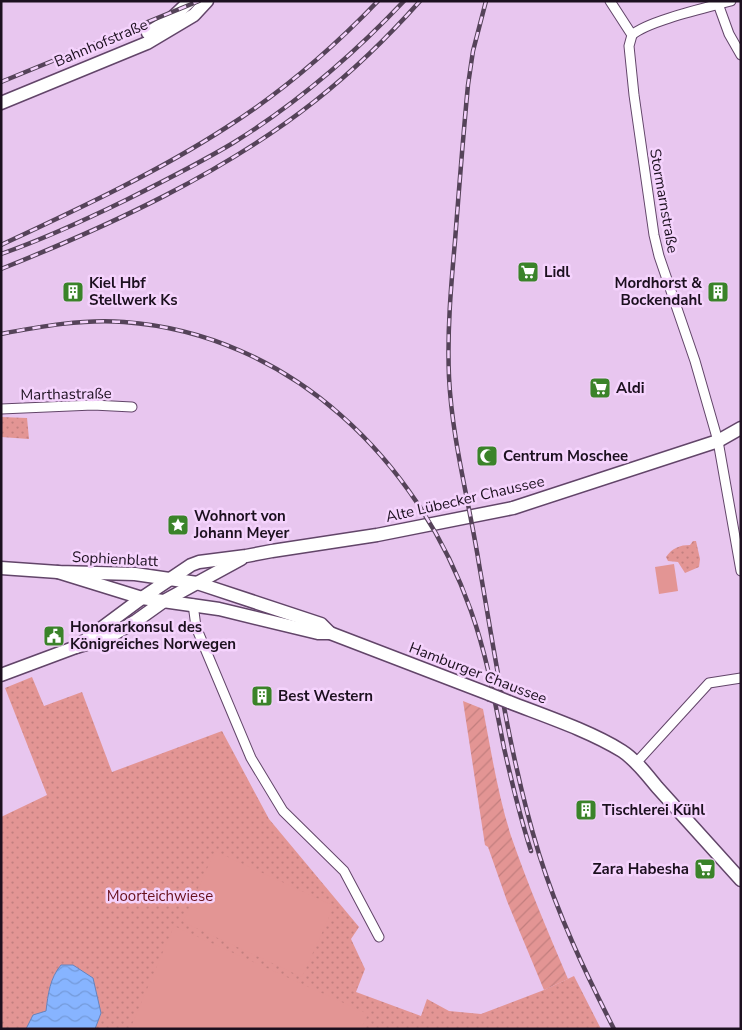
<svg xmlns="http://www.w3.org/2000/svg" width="742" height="1030" font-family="'Nunito Sans',sans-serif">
	<defs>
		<pattern id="park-dots" width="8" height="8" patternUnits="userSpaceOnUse" patternTransform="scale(1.25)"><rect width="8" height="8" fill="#e39594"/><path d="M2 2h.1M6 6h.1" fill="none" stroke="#c27f7f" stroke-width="1.8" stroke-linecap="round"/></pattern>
		<pattern id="garden-furrows" width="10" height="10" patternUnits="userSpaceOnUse" patternTransform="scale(1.25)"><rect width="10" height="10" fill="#e39594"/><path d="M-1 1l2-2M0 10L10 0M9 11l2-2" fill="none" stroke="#c27f7f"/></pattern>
		<pattern id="water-waves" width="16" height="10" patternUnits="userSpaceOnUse" patternTransform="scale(1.25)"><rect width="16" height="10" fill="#87b4ff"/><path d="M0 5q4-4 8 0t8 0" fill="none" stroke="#749ada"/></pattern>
	</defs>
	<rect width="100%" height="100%" fill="#e8c6ef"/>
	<g fill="url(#park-dots)">
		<polygon points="1,417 27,418 29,439 1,437"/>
		<path d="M 693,541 L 696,541 L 700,559 L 699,567 L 685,573 L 678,562 L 668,561 L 666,557 C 672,548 680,545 690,545 Z"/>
		<polygon points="32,677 44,706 82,692 112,772 222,731 269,819 359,927 351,939 365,969 356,992 421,1016 427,999 449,1011 481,1014 544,990 574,976 601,1029 1,1029 1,817 47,795 5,688"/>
	</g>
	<path fill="url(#garden-furrows)" d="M 463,701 L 483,709 C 491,751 498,795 511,836 C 528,885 548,932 568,979 L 544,990 L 507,901 L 488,847 L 485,845 Z"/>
	<g fill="#e39594">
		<polygon points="674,564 678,591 659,594 655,567"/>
		<polygon points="215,851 334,906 302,977 183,922"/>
		<polygon points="174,926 368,1014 361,1029 130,1029"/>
	</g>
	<path fill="url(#water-waves)" stroke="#6783bc" d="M 61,965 L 73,965 L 93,978 L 101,1013 L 95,1029 L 26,1029 L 33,1015 L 46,1011 C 48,994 50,978 61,965 Z"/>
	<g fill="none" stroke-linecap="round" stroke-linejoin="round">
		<g stroke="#624569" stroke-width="11">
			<g id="street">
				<polyline points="610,1 632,35 629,46 634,95 654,235 659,256 695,361 718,441 741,571"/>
				<polyline points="717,1 729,34 741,55"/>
				<path d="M 632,35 C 647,21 709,7 731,1"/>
				<polyline points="1,409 93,405 132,407"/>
				<polyline points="193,604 196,627 251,758 283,811 344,871 379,937"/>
				<polyline points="636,763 709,683 741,678"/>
			</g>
		</g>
		<g stroke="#624569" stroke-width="15">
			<g id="secondary">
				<polyline points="148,33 171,19 190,1"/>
				<polyline points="1,103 147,43 194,15 207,1"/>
				<polyline points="1,568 58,572 135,574 197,583 321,624 330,633"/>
				<polyline points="58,572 142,598 219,609 318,633 330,633 489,694"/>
				<polyline points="76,647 142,598 191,565 199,562 246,556 272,551 377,535 513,508 718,441 741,428"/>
				<polyline points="1,675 76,647 109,637 136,621 164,601 241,559"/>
				<path d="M 509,702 C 545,716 590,731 622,751 C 636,760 647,775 657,787 L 741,880"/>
			</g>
		</g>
		<use href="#street" stroke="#fff" stroke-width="9"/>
		<use href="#secondary" stroke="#fff" stroke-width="12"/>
		<g stroke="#554359" stroke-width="4.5">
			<g id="rail">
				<path d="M 486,1 L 473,51 L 468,85 C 463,137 459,189 455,241 C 451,286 447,331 449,377 C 452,440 469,501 479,564 C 496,661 510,759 539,854 C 558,915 585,972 614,1029"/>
				<polyline points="1,82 199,1"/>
				<path d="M 1,245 C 78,209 156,173 227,127 C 282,92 332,49 378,1"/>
				<path d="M 1,254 C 44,239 85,220 126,200 C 162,182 198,164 233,143 C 296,104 353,55 404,1"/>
				<path d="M 1,269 C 109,226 224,173 315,101 C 353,71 388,37 420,1"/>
				<path d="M 1,334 C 42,326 83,319 124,322 C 290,334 418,460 471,611 C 487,656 495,702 504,748 C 512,783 520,817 531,851"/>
			</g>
		</g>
		<use href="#rail" stroke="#f5d3fd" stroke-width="2.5" stroke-dasharray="8" stroke-linecap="butt"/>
		<g stroke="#624569" stroke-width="15" stroke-linecap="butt">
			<polyline id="secondary-bridge" points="489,694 509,702"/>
		</g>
		<use href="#secondary-bridge" stroke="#fff" stroke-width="12"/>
	</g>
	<defs>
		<g id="supermarket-square" transform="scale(1.125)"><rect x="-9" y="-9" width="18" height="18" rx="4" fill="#3a8329" stroke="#f5d3fd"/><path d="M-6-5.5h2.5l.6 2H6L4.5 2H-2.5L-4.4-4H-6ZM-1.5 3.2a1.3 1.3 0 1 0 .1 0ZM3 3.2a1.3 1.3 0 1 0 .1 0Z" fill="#fff"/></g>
		<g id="building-square" transform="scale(1.125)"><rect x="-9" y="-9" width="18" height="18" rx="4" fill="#3a8329" stroke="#f5d3fd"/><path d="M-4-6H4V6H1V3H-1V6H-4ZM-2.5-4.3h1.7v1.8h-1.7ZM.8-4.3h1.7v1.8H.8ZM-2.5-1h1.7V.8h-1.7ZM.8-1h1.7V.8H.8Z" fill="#fff"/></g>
		<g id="mosque-square" transform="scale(1.125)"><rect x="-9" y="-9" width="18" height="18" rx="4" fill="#3a8329" stroke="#f5d3fd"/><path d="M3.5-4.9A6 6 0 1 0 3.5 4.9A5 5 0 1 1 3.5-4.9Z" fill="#fff"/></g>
		<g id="sight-square" transform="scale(1.125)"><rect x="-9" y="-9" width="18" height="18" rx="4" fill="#3a8329" stroke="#f5d3fd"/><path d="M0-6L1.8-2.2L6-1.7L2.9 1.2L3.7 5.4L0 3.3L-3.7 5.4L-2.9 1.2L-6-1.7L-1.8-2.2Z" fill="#fff"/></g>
		<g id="civic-square" transform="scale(1.125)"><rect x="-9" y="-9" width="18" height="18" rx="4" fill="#3a8329" stroke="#f5d3fd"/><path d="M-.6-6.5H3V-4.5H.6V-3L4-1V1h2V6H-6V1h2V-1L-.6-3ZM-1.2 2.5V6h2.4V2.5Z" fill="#fff"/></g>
	</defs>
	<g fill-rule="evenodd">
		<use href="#supermarket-square" x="528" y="272"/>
		<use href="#building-square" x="73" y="292"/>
		<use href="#building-square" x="718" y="292"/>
		<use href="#supermarket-square" x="600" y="388"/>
		<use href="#mosque-square" x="487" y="456"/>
		<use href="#sight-square" x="178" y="525"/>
		<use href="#civic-square" x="54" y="636"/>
		<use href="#building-square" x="262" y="696"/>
		<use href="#building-square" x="586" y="810"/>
		<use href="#supermarket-square" x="705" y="869"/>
	</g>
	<g text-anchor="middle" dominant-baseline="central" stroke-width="5" stroke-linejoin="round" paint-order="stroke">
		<g font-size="15" fill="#1c101f" stroke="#f5d3fd">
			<text transform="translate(101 43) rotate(-23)">Bahnhofstraße</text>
			<text transform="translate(664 201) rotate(80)">Stormarnstraße</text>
			<text transform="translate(66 394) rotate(-1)">Marthastraße</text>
			<text transform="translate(465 499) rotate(-13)">Alte Lübecker Chaussee</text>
			<text transform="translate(115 559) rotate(3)">Sophienblatt</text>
			<text transform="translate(478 673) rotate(21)">Hamburger Chaussee</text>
		</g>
		<g font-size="15" font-weight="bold" fill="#1c101f" stroke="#f5d3fd" text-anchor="start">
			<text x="544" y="272">Lidl</text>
			<text x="89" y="283">Kiel Hbf<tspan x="89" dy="17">Stellwerk Ks</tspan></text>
			<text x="702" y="283" text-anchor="end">Mordhorst &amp;<tspan x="702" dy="17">Bockendahl</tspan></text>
			<text x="616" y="388">Aldi</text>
			<text x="503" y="456">Centrum Moschee</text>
			<text x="194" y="516">Wohnort von<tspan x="194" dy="17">Johann Meyer</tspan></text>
			<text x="70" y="627">Honorarkonsul des<tspan x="70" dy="17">Königreiches Norwegen</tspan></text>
			<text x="278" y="696">Best Western</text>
			<text x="602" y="810">Tischlerei Kühl</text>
			<text x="689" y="869" text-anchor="end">Zara Habesha</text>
		</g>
		<g font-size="15" fill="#660f1b" stroke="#f5d3fd">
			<text x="160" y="896">Moorteichwiese</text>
		</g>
	</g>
	<rect width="742" height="1030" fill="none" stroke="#1c101f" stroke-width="5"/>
</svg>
